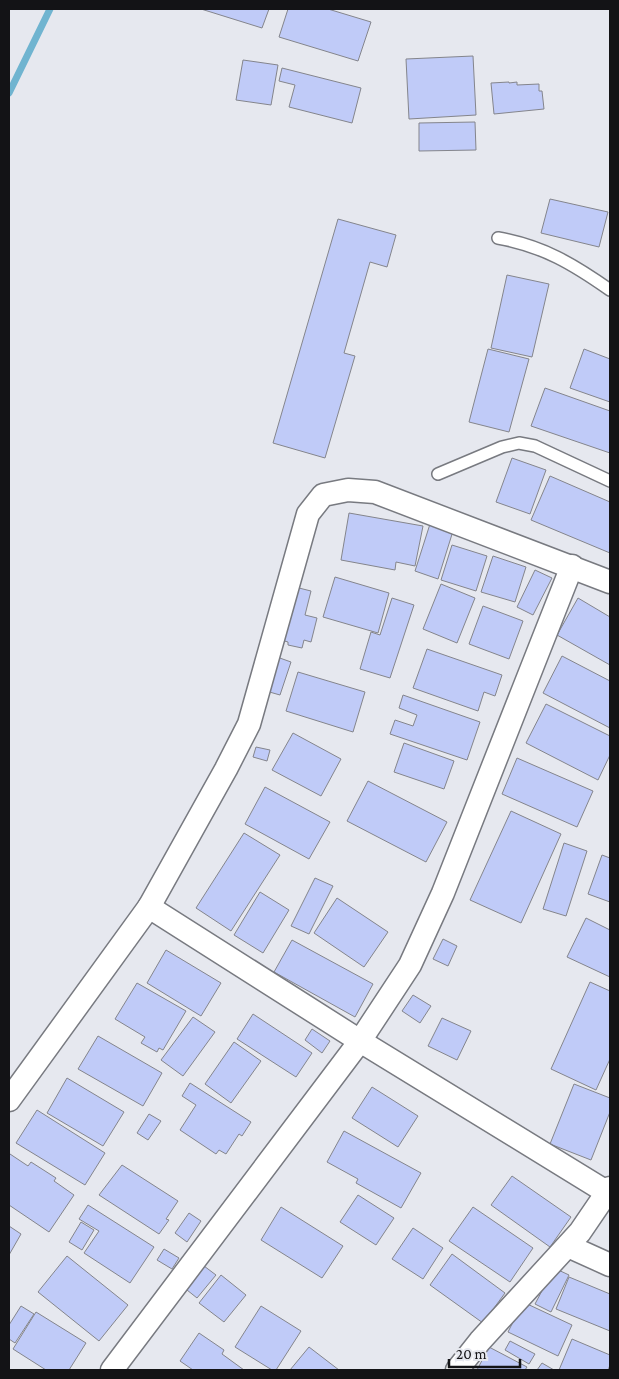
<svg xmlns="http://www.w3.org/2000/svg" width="619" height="1379" font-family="'Crimson Pro',serif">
	<rect width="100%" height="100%" fill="#e6e8ef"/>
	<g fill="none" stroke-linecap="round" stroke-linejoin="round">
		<polyline stroke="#70b4d0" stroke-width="7" points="9,93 50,9"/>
	</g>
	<g fill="#c0cbf8" stroke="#84858c">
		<polygon points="201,9 269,9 262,28"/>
		<polygon points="288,9 328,9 371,22 358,61 279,37"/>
		<polygon points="473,56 476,115 409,119 406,59"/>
		<polygon points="243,60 278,65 271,105 236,100"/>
		<polygon points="282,68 361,88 352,123 289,107 295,85 279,81"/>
		<polygon points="509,82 509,83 517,82 517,85 539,84 539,91 542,91 544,109 494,114 491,83"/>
		<polygon points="475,122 476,150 419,151 419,123"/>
		<polygon points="550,199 608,212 599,247 541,233"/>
		<polygon points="338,219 396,235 387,267 370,262 344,353 355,356 325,458 273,443"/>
		<polygon points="507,275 549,284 532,357 491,348"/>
		<polygon points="488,349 529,359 509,432 469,422"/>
		<polygon points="584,349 610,359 610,402 570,388"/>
		<polygon points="545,388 610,411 610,453 531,426"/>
		<polygon points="512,458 546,470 530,514 496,502"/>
		<polygon points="550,476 610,502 610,553 531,520"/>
		<polygon points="349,513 423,526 415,566 396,562 395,570 341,560"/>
		<polygon points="430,524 453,531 438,579 415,571"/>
		<polygon points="452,545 487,556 476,591 441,580"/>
		<polygon points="493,556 526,567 515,602 481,592"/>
		<polygon points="535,570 552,578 533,615 517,607"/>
		<polygon points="335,577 389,593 378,633 323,617"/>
		<polygon points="441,584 475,598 457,643 423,629"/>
		<polygon points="295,587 311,591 305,615 317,618 311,642 304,640 302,648 288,645 288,642 281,640"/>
		<polygon points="392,598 414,605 390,678 360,669 371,632 380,635"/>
		<polygon points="578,598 610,617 610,665 557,635"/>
		<polygon points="483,606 523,621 509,659 469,644"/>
		<polygon points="427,649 502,675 495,696 484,692 478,711 413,688"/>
		<polygon points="562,656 610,681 610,728 543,693"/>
		<polygon points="277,657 291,662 280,695 266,691"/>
		<polygon points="298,672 365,692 353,732 286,711"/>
		<polygon points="403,695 480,722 467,760 390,734 395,720 413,726 417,715 399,708"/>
		<polygon points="546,704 610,736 610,755 598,780 526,743"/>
		<polygon points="293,733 341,759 321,796 272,770"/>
		<polygon points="404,743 454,761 444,789 394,772"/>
		<polygon points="256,747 270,750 267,761 253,757"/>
		<polygon points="517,758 593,791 577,827 502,794"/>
		<polygon points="368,781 447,822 426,862 347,821"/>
		<polygon points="265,787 330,822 309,859 245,824"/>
		<polygon points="511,811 561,834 521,923 470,900"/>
		<polygon points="244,833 280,855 231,931 196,908"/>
		<polygon points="564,843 587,851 566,916 543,909"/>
		<polygon points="602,855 610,858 610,902 588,894"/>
		<polygon points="315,878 333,886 309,934 291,926"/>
		<polygon points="260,892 289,910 263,953 234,935"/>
		<polygon points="337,898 388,932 364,967 314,933"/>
		<polygon points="586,918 610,930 610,977 567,957"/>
		<polygon points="443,939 457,946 448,966 433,959"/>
		<polygon points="292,940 373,984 355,1017 274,972"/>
		<polygon points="166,950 221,983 201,1016 147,983"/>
		<polygon points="590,982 610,991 610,1059 596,1090 551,1069"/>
		<polygon points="137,983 186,1011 163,1050 159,1048 157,1052 141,1043 145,1037 115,1019"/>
		<polygon points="413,995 431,1006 420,1023 402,1011"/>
		<polygon points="253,1014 312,1053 296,1077 237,1039"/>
		<polygon points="193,1017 215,1032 183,1076 161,1060"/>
		<polygon points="442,1018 471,1031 457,1060 428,1046"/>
		<polygon points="312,1029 330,1041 322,1053 305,1040"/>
		<polygon points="98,1036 162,1073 143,1106 78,1069"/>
		<polygon points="234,1042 261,1061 231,1103 205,1084"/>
		<polygon points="67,1078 124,1112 103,1146 47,1113"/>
		<polygon points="190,1083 251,1122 242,1136 239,1134 226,1154 219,1150 216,1154 180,1130 196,1105 182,1096"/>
		<polygon points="574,1084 610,1098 610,1112 591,1160 550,1144"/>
		<polygon points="372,1087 418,1116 398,1147 352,1118"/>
		<polygon points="37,1110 105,1153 85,1185 16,1143"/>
		<polygon points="149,1114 161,1121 148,1140 137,1133"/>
		<polygon points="344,1131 421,1173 401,1208 356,1183 358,1179 327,1162"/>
		<polygon points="10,1154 28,1166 31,1162 56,1178 54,1181 74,1195 49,1232 9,1205 9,1156"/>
		<polygon points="122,1165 178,1201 166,1219 169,1220 159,1234 99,1195"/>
		<polygon points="512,1176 571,1217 550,1247 491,1205"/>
		<polygon points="358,1195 394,1218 376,1245 340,1222"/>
		<polygon points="88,1205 154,1247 130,1283 84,1253 99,1231 79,1219"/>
		<polygon points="281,1207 343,1246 322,1278 261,1240"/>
		<polygon points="473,1207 533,1248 510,1282 449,1241"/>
		<polygon points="189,1213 201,1221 187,1242 175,1233"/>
		<polygon points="81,1222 94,1230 82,1250 69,1242"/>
		<polygon points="9,1226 21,1234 9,1255"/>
		<polygon points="413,1228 443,1248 423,1279 392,1259"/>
		<polygon points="164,1249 179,1258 172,1269 157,1260"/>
		<polygon points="452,1254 505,1293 483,1323 430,1285"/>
		<polygon points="67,1256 128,1305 99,1341 38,1292"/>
		<polygon points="200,1263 216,1275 197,1298 182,1286"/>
		<polygon points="554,1268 569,1275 551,1312 535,1304"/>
		<polygon points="221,1275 246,1295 224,1322 199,1303"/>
		<polygon points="569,1277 610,1294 610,1331 556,1309"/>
		<polygon points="523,1302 572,1325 558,1356 508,1332"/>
		<polygon points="21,1306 34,1314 15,1343 9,1339 9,1325"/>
		<polygon points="261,1306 301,1331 276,1370 272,1370 235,1347"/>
		<polygon points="36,1312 86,1343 69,1370 46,1370 13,1349"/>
		<polygon points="199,1333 224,1350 222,1354 244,1370 193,1370 180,1361"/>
		<polygon points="572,1339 610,1355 610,1365 608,1370 559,1370"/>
		<polygon points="510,1341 535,1354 529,1364 505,1350"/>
		<polygon points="309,1347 339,1370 290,1370"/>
		<polygon points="489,1347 527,1367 525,1370 477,1370"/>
		<polygon points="542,1363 554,1370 537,1370"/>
	</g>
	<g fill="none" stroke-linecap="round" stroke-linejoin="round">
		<g stroke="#787a80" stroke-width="14">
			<g id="lane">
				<path d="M 498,238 C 543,246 573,264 610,290"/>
				<polyline points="438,474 502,447 519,443 535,446 610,481"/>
			</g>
		</g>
		<g stroke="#787a80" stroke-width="25">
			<g id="street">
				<polyline points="149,907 360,1041 608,1193"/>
				<polyline points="9,1100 149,907 226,769 249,724 308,514 323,495 348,490 375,492 610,582"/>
				<polyline points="568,1246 610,1265"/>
				<polyline points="112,1370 360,1041 410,965 443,893 572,566"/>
				<polyline points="457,1370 480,1341 580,1232 610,1188"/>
			</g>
		</g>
		<use href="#lane" stroke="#fff" stroke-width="11"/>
		<use href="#street" stroke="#fff" stroke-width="22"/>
	</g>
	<rect width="619" height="1379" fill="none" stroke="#131316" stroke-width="20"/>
	<path d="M449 1359v8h71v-8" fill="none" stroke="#131316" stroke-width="2.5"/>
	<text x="456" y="1359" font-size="15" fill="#131316" stroke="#e6e8ef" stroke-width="4" paint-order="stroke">20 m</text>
</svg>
